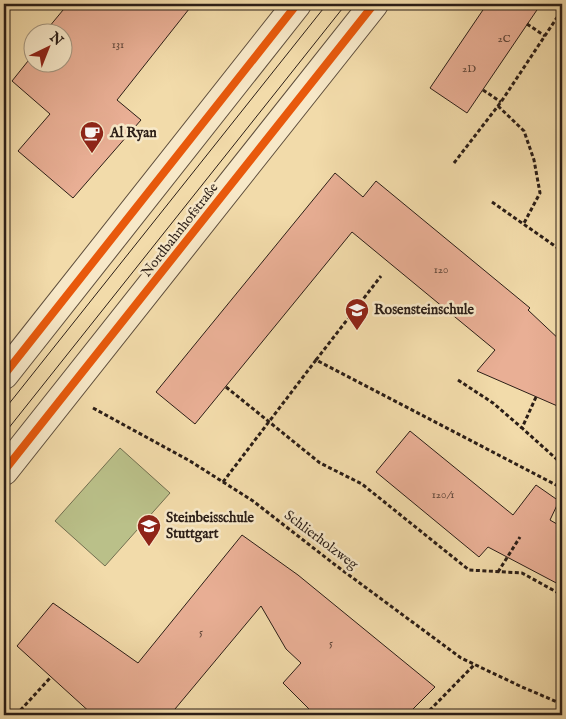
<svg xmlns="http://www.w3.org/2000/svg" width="566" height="719" font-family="'IM FELL English',serif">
	<rect width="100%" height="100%" fill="#f2dbaa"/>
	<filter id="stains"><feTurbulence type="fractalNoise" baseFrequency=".004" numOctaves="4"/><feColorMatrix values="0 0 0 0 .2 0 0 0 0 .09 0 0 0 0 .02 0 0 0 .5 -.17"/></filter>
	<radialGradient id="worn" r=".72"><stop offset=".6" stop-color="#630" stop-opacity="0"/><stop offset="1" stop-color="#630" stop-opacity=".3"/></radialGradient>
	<polygon fill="#bac089" stroke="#726f50" points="120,448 170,493 105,566 55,521"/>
	<g fill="#e9af95" stroke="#2b1e17">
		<polygon points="68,4 193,4 117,100 141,120 73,198 18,151 50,114 12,81 32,56 32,62 62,62 62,32 52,32 54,31 49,27"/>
		<polygon points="487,4 541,4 467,113 430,88"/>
		<polygon points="335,173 363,197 376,181 530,308 528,310 562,342 562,408 477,371 495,350 352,232 195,424 156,392"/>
		<polygon points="410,431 513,515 536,485 559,501 550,520 562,527 562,586 488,547 479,557 376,472"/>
		<polygon points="242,535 298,575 435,687 407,715 315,715 283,683 301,663 286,649 261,606 170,715 93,715 17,646 53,603 138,663"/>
	</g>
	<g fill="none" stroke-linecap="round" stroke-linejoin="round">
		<g stroke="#5d4d3c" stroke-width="30">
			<g id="minor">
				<polyline points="4,375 297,4"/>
				<polyline points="4,471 374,4"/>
			</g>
		</g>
		<g stroke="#2b1e17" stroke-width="3" stroke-dasharray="4 2.5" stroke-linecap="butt">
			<polyline points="527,24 545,36"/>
			<polyline points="483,90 501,102"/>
			<polyline points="498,106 524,131 534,160 540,193 523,225"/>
			<polyline points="454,163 501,102 562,10"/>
			<polyline points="492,202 562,251"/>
			<polyline points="316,360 381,276"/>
			<polyline points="458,380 493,403 522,428"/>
			<polyline points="226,387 320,463 362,484 469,570 522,573 562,595"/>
			<polyline points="536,397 522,428 562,464"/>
			<polyline points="93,408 190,461 253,501 334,564 461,658 522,687 562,704"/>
			<polyline points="223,482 316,360 562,488"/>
			<polyline points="498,572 520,537"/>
			<polyline points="16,715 51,677"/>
			<polyline points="425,715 475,664"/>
		</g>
		<use href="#minor" stroke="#f7e8c8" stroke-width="28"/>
		<g stroke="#2b1e17" stroke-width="1">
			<polyline points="4,410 327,4"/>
			<polyline points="4,434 346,4"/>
		</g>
		<g stroke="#f7e8c8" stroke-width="11">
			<g id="cycleway">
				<polyline points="4,375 297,4"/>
				<polyline points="4,471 374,4"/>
			</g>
		</g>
		<use href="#cycleway" stroke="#e8590c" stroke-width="8"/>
	</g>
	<defs>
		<g id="cafe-pin" transform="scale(1.25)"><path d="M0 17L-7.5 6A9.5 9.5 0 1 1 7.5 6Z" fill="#8f2418" stroke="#f7e8c8"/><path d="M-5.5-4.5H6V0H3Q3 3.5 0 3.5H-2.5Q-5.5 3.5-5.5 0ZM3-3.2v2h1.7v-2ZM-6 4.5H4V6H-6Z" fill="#fff"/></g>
		<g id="school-pin" transform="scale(1.25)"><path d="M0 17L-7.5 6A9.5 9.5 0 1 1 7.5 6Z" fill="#8f2418" stroke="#f7e8c8"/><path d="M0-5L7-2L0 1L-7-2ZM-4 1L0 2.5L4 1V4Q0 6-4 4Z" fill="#fff"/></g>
	</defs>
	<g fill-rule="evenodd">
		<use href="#cafe-pin" x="92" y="133"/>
		<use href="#school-pin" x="357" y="310"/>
		<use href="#school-pin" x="149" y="526"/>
	</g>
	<g text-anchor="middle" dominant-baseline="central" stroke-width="5" stroke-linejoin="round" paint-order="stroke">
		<g font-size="11" fill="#5a4236">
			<text x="504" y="39">2C</text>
			<text x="118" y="45">131</text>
			<text x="469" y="69">2D</text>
			<text x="441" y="270">120</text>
			<text x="443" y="495">120/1</text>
			<text x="201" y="632">5</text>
			<text x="331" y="643">5</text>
		</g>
		<g font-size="14" font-weight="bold" fill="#2b1e17" stroke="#f7e8c8" text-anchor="start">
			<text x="110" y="133">Al Ryan</text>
			<text x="374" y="310">Rosensteinschule</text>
			<text x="166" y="518">Steinbeisschule<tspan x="166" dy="16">Stuttgart</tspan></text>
		</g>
		<g font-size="14" fill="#2b1e17" stroke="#f7e8c8">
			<text transform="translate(180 230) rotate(-52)">Nordbahnhofstraße</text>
			<text transform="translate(321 540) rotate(37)">Schlierholzweg</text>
		</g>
	</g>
	<rect width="566" height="719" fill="none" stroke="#f2dbaa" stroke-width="20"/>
	<rect x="5" y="5" width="556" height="709" fill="none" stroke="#2b1e17" stroke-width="2.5"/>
	<rect x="10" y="10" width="546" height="699" fill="none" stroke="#2b1e17"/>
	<g transform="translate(48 48) rotate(43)"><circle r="24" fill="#f7e8c8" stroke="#a59781"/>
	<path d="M0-4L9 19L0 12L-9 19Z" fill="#8f2418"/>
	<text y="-8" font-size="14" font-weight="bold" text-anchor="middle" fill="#2b1e17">N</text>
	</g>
	<rect width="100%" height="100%" filter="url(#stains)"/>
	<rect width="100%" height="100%" fill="url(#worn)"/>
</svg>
